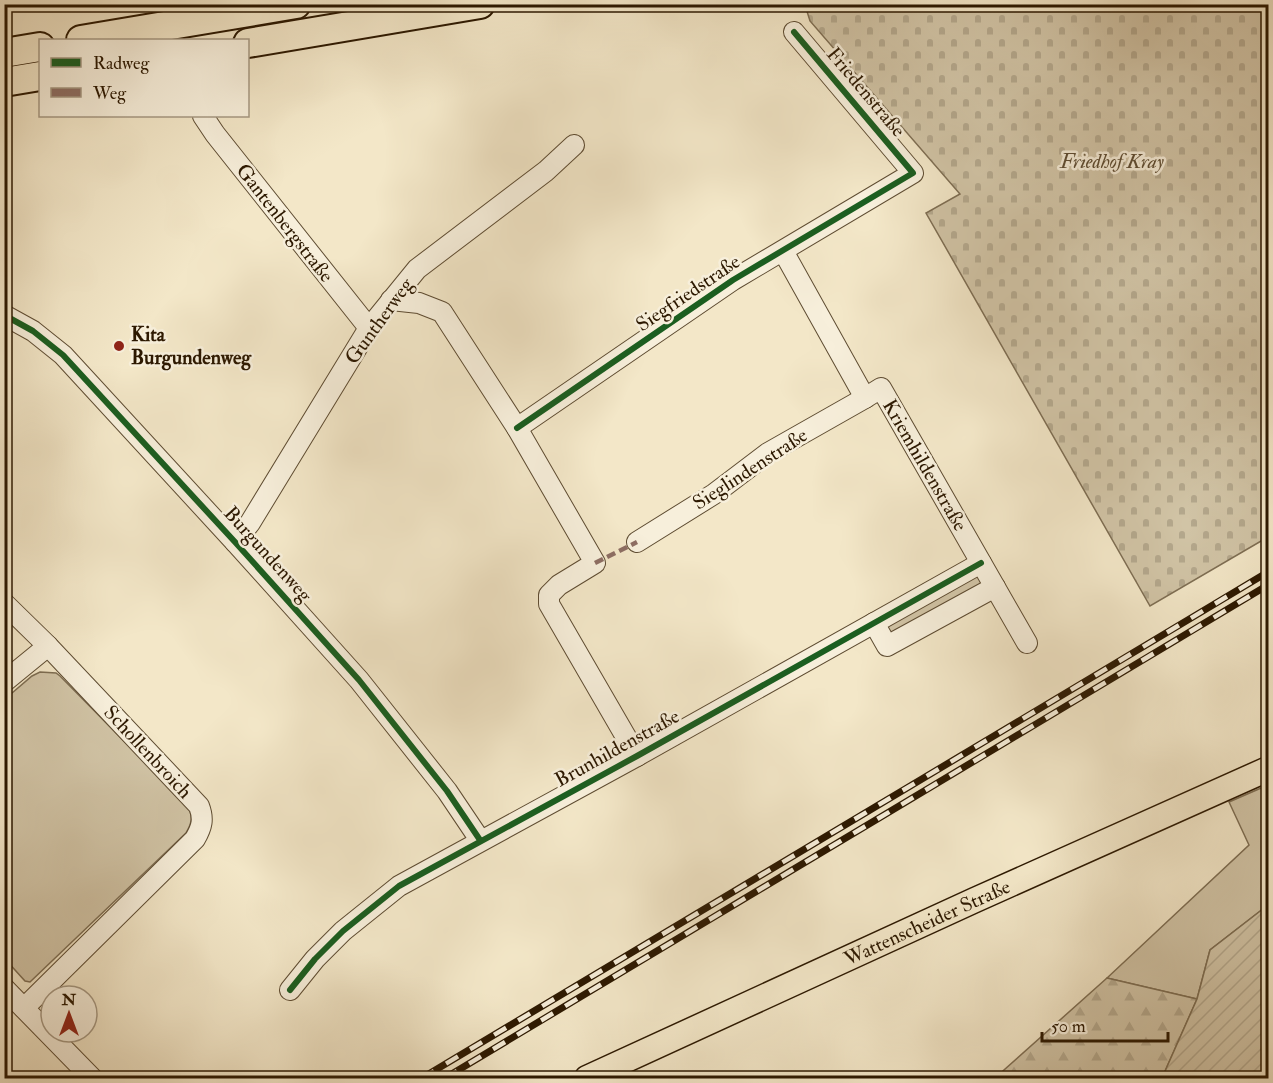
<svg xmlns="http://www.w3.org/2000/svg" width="1273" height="1083" font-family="'IM FELL Double Pica',serif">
	<defs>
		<pattern id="forest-firs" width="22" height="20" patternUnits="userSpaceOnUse" patternTransform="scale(1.5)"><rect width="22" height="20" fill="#d1c4a6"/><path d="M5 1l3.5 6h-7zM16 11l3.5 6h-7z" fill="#b4a88d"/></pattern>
		<pattern id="cemetery-stones" width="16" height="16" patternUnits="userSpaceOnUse" patternTransform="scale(1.5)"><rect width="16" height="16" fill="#d1c4a6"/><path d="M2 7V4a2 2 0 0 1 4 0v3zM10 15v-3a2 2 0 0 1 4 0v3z" fill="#b4a88d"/></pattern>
		<pattern id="garden-furrows" width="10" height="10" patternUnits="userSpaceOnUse" patternTransform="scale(1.5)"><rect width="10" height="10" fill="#d1c4a6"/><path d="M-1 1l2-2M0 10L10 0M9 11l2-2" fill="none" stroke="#b4a88d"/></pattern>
	</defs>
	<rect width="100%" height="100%" fill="#f3e7c8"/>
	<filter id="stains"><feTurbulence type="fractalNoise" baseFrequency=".00333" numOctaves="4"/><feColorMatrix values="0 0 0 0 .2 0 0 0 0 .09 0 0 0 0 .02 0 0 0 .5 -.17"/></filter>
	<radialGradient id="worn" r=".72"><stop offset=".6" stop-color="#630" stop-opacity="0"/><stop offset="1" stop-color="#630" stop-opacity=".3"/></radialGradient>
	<g fill="#d1c4a6" stroke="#7e6e53" stroke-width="1.5">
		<polygon points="980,565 993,586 888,643 876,623"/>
		<path d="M 40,672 L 56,673 L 60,676 L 188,806 C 193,817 192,823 186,833 L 30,982 L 25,981 L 5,959 L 5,699 L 32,676 Z"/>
		<polygon points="1268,785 1268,905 1210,950 1197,999 1107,978 1249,845 1229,802"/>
	</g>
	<polygon fill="url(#forest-firs)" stroke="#7e6e53" stroke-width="1.5" points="1107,978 1197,999 1162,1078 995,1078"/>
	<polygon fill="url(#cemetery-stones)" stroke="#7e6e53" stroke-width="1.5" points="805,5 1268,5 1268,537 1150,606 926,213 960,194 810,21"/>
	<polygon fill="url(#garden-furrows)" stroke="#7e6e53" stroke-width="1.5" points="1268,905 1268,1078 1162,1078 1197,999 1210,950"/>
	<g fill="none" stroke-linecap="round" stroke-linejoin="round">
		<g stroke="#5e4c32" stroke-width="22">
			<g id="minor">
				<polyline points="203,116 215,134 369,328"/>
				<polyline points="783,251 865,398 881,388 1027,643"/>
				<polyline points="391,300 419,303 442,312 517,428 595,563 559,585 549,595 549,604 637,756"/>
				<polyline points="4,315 33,331 63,355 235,542 359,680 447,791 480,840"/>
				<polyline points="517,428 733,280 913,173 794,32"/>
				<polyline points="235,542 250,523 369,328 417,269 546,171 574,145"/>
				<polyline points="637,542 714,494 768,453 865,398"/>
				<path d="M 4,603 L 48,646 L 199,806 C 204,819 202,827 195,839 L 24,1008"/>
				<polyline points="874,623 887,646 995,587"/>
				<polyline points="4,682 48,646"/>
				<polyline points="4,988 92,1078"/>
				<polyline points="290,990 315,959 343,931 399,886 637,756 981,563"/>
			</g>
		</g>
		<g stroke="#2c1800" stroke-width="27">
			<g id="major">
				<path id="s1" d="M 587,1078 L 975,900 L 1268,769"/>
			</g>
		</g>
		<g stroke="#2c1800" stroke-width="32">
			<g id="highway">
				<polyline points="81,40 296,4"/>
				<polyline points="248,43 480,4"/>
				<polyline points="4,53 40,47"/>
				<polyline points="4,82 40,76"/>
			</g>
		</g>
		<use href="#minor" stroke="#f7efdb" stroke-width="20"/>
		<use href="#major" stroke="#f3e7c8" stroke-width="24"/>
		<use href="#highway" stroke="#f3e7c8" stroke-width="28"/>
		<g stroke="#2c1800" stroke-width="7">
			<g id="rail">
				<polyline points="422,1078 1268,572"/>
				<polyline points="445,1078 1268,585"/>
			</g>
		</g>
		<use href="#rail" stroke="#f7efdb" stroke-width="4.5" stroke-dasharray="14" stroke-linecap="butt"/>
		<polyline stroke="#8d6e63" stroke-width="4.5" stroke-dasharray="9 4.5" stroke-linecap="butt" points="595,563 637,542"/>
		<g stroke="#f7efdb" stroke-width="10">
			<g id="cycleway">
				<polyline points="4,315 33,331 63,355 235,542 359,680 447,791 480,840"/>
				<polyline points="517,428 733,280 913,173 794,32"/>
				<polyline points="290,990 315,959 343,931 399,886 637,756 981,563"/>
			</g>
		</g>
		<use href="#cycleway" stroke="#1b5e20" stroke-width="6"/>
	</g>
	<circle fill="#8f2418" stroke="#f7efdb" stroke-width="2" cx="119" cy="346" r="6"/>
	<g text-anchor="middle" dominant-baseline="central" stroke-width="5" stroke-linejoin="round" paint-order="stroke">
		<g font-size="20" fill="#2c1800" stroke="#f7efdb">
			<text transform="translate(866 92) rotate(50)">Friedenstraße</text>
			<text transform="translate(285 223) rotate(52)">Gantenbergstraße</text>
			<text transform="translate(688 293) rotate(-34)">Siegfriedstraße</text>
			<text transform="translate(379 321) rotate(-54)">Guntherweg</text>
			<text transform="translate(925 465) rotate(60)">Kriemhildenstraße</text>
			<text transform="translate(750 469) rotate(-33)">Sieglindenstraße</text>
			<text transform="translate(268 554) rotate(48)">Burgundenweg</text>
			<text transform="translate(617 748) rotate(-29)">Brunhildenstraße</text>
			<text transform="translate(148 752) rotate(47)">Schollenbroich</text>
			<text stroke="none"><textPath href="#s1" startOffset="374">Wattenscheider Straße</textPath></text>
		</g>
		<g font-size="20" font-style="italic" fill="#5e4c32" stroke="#f7efdb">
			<text x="1112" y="161">Friedhof Kray</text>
		</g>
		<g font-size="20" font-weight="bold" fill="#2c1800" stroke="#f7efdb" text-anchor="start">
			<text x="131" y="334">Kita<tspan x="131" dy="23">Burgundenweg</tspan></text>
		</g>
	</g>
	<rect width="1273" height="1083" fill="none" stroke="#f3e7c8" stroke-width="24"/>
	<rect x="6" y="6" width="1261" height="1071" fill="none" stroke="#2c1800" stroke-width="3"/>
	<rect x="12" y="12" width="1249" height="1059" fill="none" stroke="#2c1800" stroke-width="1.5"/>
	<rect x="39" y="39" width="210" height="78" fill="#f7efdb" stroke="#a69983" stroke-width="1.5"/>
	<rect x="51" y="58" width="30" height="9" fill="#1b5e20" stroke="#a69983" stroke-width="1.5"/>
	<text x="93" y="69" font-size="18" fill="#2c1800">Radweg</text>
	<rect x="51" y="88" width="30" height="9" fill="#8d6e63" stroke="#a69983" stroke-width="1.5"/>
	<text x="93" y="99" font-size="18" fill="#2c1800">Weg</text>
	<g transform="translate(69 1014)"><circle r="28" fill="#f7efdb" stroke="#a69983" stroke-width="1.5"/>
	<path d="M0-4.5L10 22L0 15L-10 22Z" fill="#8f2418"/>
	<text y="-9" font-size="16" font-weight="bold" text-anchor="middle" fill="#2c1800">N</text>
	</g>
	<path d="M1042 1032v9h126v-9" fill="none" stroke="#2c1800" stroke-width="3"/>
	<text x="1051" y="1032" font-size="18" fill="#2c1800" stroke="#f7efdb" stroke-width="4.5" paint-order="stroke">50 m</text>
	<rect width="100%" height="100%" filter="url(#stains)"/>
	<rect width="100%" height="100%" fill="url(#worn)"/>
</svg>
